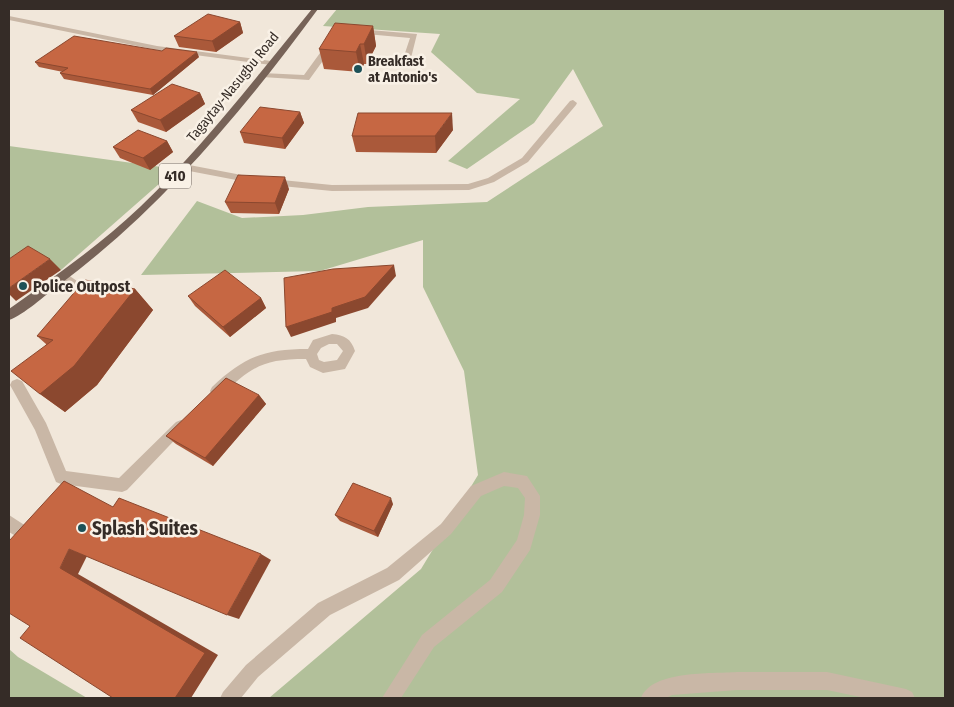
<svg xmlns="http://www.w3.org/2000/svg" width="954" height="707" font-family="'Fira Sans Condensed',sans-serif">
	<rect width="100%" height="100%" fill="#f1e7da"/>
	<g fill="#b2c09a">
		<polygon points="337,9 945,9 945,698 269,698 421,569 478,475 464,371 423,287 423,240 320,271 141,275 197,201 242,218 303,215 368,207 487,202 603,126 573,69 534,123 467,169 448,161 520,99 477,93 431,52 440,34 323,26"/>
		<polygon points="9,146 176,169 61,270 39,257 9,277"/>
		<polygon points="9,649 18,657 87,698 9,698"/>
	</g>
	<g fill="none" stroke-linecap="round" stroke-linejoin="round">
		<g fill="#c9b7a6" fill-rule="evenodd">
			<polygon points="9,16 157,46 271,61 275,63 271,65 157,50 9,20"/>
			<polygon points="358,29 417,34 410,62 406,64 402,62 410,38 355,33 355,29"/>
			<polygon points="328,42 335,44 309,80 262,77 258,75 262,73 304,75"/>
			<polygon points="573,100 577,103 576,105 528,162 494,182 469,190 332,191 252,183 184,170 179,167 184,164 252,177 332,185 468,184 488,178 522,158 570,101"/>
			<polygon points="64,272 87,288 78,304 70,304 68,301 75,289 58,276 60,273"/>
			<path d="M 332,334 C 345,335 351,339 355,351 L 345,369 L 323,373 L 310,367 L 306,359 C 264,359 252,366 222,395 L 217,397 L 212,395 L 210,391 L 212,387 C 244,357 264,349 308,349 L 313,340 ZM 329,344 L 337,344 L 343,351 L 337,360 L 324,362 L 319,360 L 317,354 L 321,348 Z"/>
			<polygon points="17,379 22,381 46,423 66,471 119,478 176,422 181,420 186,422 188,426 127,490 122,492 61,484 56,482 35,430 10,385 12,381"/>
			<polygon points="504,472 527,476 540,496 540,515 530,550 502,592 434,647 401,698 382,698 422,635 490,580 517,540 524,515 525,498 518,488 504,486 481,496 451,534 399,580 330,615 258,677 241,698 220,698 223,692 246,665 318,603 387,568 441,524 471,486"/>
			<polygon points="9,515 29,528 32,533 29,538 24,541 9,532"/>
			<path d="M 737,672 L 827,672 L 906,689 L 912,692 L 915,698 L 865,698 L 827,690 L 737,690 L 672,695 L 666,698 L 641,698 C 652,670 711,674 737,672 Z"/>
		</g>
		<path fill="#776358" fill-rule="evenodd" d="M 312,9 L 318,9 C 243,111 161,209 59,285 C 45,295 24,315 9,320 L 9,309 C 54,277 100,245 140,207 C 204,146 257,76 312,9 Z"/>
	</g>
	<g fill="#aa593a">
		<polygon points="240,22 243,33 216,52 179,47 174,36"/>
		<polygon points="373,26 376,46 367,64 364,64 360,72 324,69 319,49"/>
		<polygon points="199,57 153,95 64,79 60,73 63,72 39,67 35,62"/>
		<polygon points="200,93 205,104 166,132 138,122 131,110"/>
		<polygon points="300,112 304,123 285,149 244,143 240,132"/>
		<polygon points="453,130 436,153 356,152 352,136"/>
		<polygon points="167,141 173,152 150,170 120,158 113,147"/>
		<polygon points="289,189 279,214 231,213 225,202"/>
		<polygon points="135,289 153,310 97,385 65,412 40,394 46,344 37,336"/>
		<polygon points="188,296 261,298 266,308 230,337 195,306"/>
		<polygon points="259,395 266,404 213,466 176,444 166,436"/>
		<polygon points="393,504 378,537 340,521 335,515"/>
	</g>
	<g fill="#8b482f">
		<polygon points="240,22 243,33 216,52 212,41"/>
		<polygon points="373,26 376,46 367,64 364,44"/>
		<polygon points="360,44 364,64 360,72 356,52"/>
		<polygon points="197,52 199,57 153,95 150,89"/>
		<polygon points="200,93 205,104 166,132 160,120"/>
		<polygon points="300,112 304,123 285,149 282,138"/>
		<polygon points="452,113 453,130 436,153 435,136"/>
		<polygon points="167,141 173,152 150,170 143,158"/>
		<polygon points="285,177 289,189 279,214 275,203"/>
		<polygon points="50,259 61,270 16,301 9,294 9,288"/>
		<polygon points="394,265 396,276 368,308 336,318 336,322 291,337 286,327 332,308"/>
		<polygon points="135,289 153,310 97,385 65,412 40,394"/>
		<polygon points="261,298 266,308 230,337 223,327"/>
		<polygon points="259,395 266,404 213,466 205,458"/>
		<polygon points="391,498 393,504 378,537 374,531"/>
		<polygon points="69,549 87,556 78,574 218,655 191,698 175,698 60,568"/>
		<polygon points="261,554 271,560 239,619 227,615"/>
	</g>
	<g fill="#c66743" stroke="#8b482f">
		<polygon points="208,14 240,22 212,41 174,36"/>
		<polygon points="335,23 373,26 364,44 360,44 356,52 319,49"/>
		<polygon points="74,36 162,51 166,48 197,52 150,89 60,73 68,68 35,62"/>
		<polygon points="172,84 200,93 160,120 131,110"/>
		<polygon points="260,107 300,112 282,138 240,132"/>
		<polygon points="358,113 452,113 435,136 352,136"/>
		<polygon points="138,130 167,141 143,158 113,147"/>
		<polygon points="238,175 285,177 275,203 225,202"/>
		<polygon points="28,246 50,259 9,288 9,259"/>
		<polygon points="394,265 365,297 332,308 332,312 286,327 284,278 333,269"/>
		<polygon points="225,270 261,298 223,327 188,296"/>
		<polygon points="85,280 135,289 74,366 40,394 11,371 53,340 37,336"/>
		<polygon points="226,378 259,395 205,458 166,436"/>
		<polygon points="64,481 113,507 119,498 261,554 227,615 69,549 60,568 205,653 175,698 113,698 20,638 30,626 9,613 9,541"/>
		<polygon points="353,483 391,498 374,531 335,515"/>
	</g>
	<g fill="#1d5157" stroke="#f9f1e6" stroke-width="2">
		<circle cx="358" cy="69" r="5"/>
		<circle cx="23" cy="286" r="5"/>
		<circle cx="82" cy="528" r="5"/>
	</g>
	<g text-anchor="middle" dominant-baseline="central" stroke-width="5" stroke-linejoin="round" paint-order="stroke">
		<g font-size="14" font-weight="bold" fill="#352c27" stroke="#f9f1e6" text-anchor="start">
			<text x="368" y="61">Breakfast<tspan x="368" dy="16">at Antonio's</tspan></text>
		</g>
		<g font-size="14" fill="#352c27" stroke="#f9f1e6">
			<text transform="translate(233 87) rotate(-51)">Tagaytay-Nasugbu Road</text>
		</g>
		<rect fill="#f9f1e6" stroke="#706760" stroke-width="1" x="159" y="163.5" width="32" height="25" rx="4"/>
		<g font-size="15" font-weight="bold" fill="#352c27">
			<text x="175" y="176">410</text>
		</g>
		<g font-size="16" font-weight="bold" fill="#352c27" stroke="#f9f1e6" text-anchor="start">
			<text x="33" y="286">Police Outpost</text>
		</g>
		<g font-size="19" font-weight="bold" fill="#352c27" stroke="#f9f1e6" text-anchor="start">
			<text x="92" y="528">Splash Suites</text>
		</g>
	</g>
	<rect width="954" height="707" fill="none" stroke="#352c27" stroke-width="20"/>
</svg>
